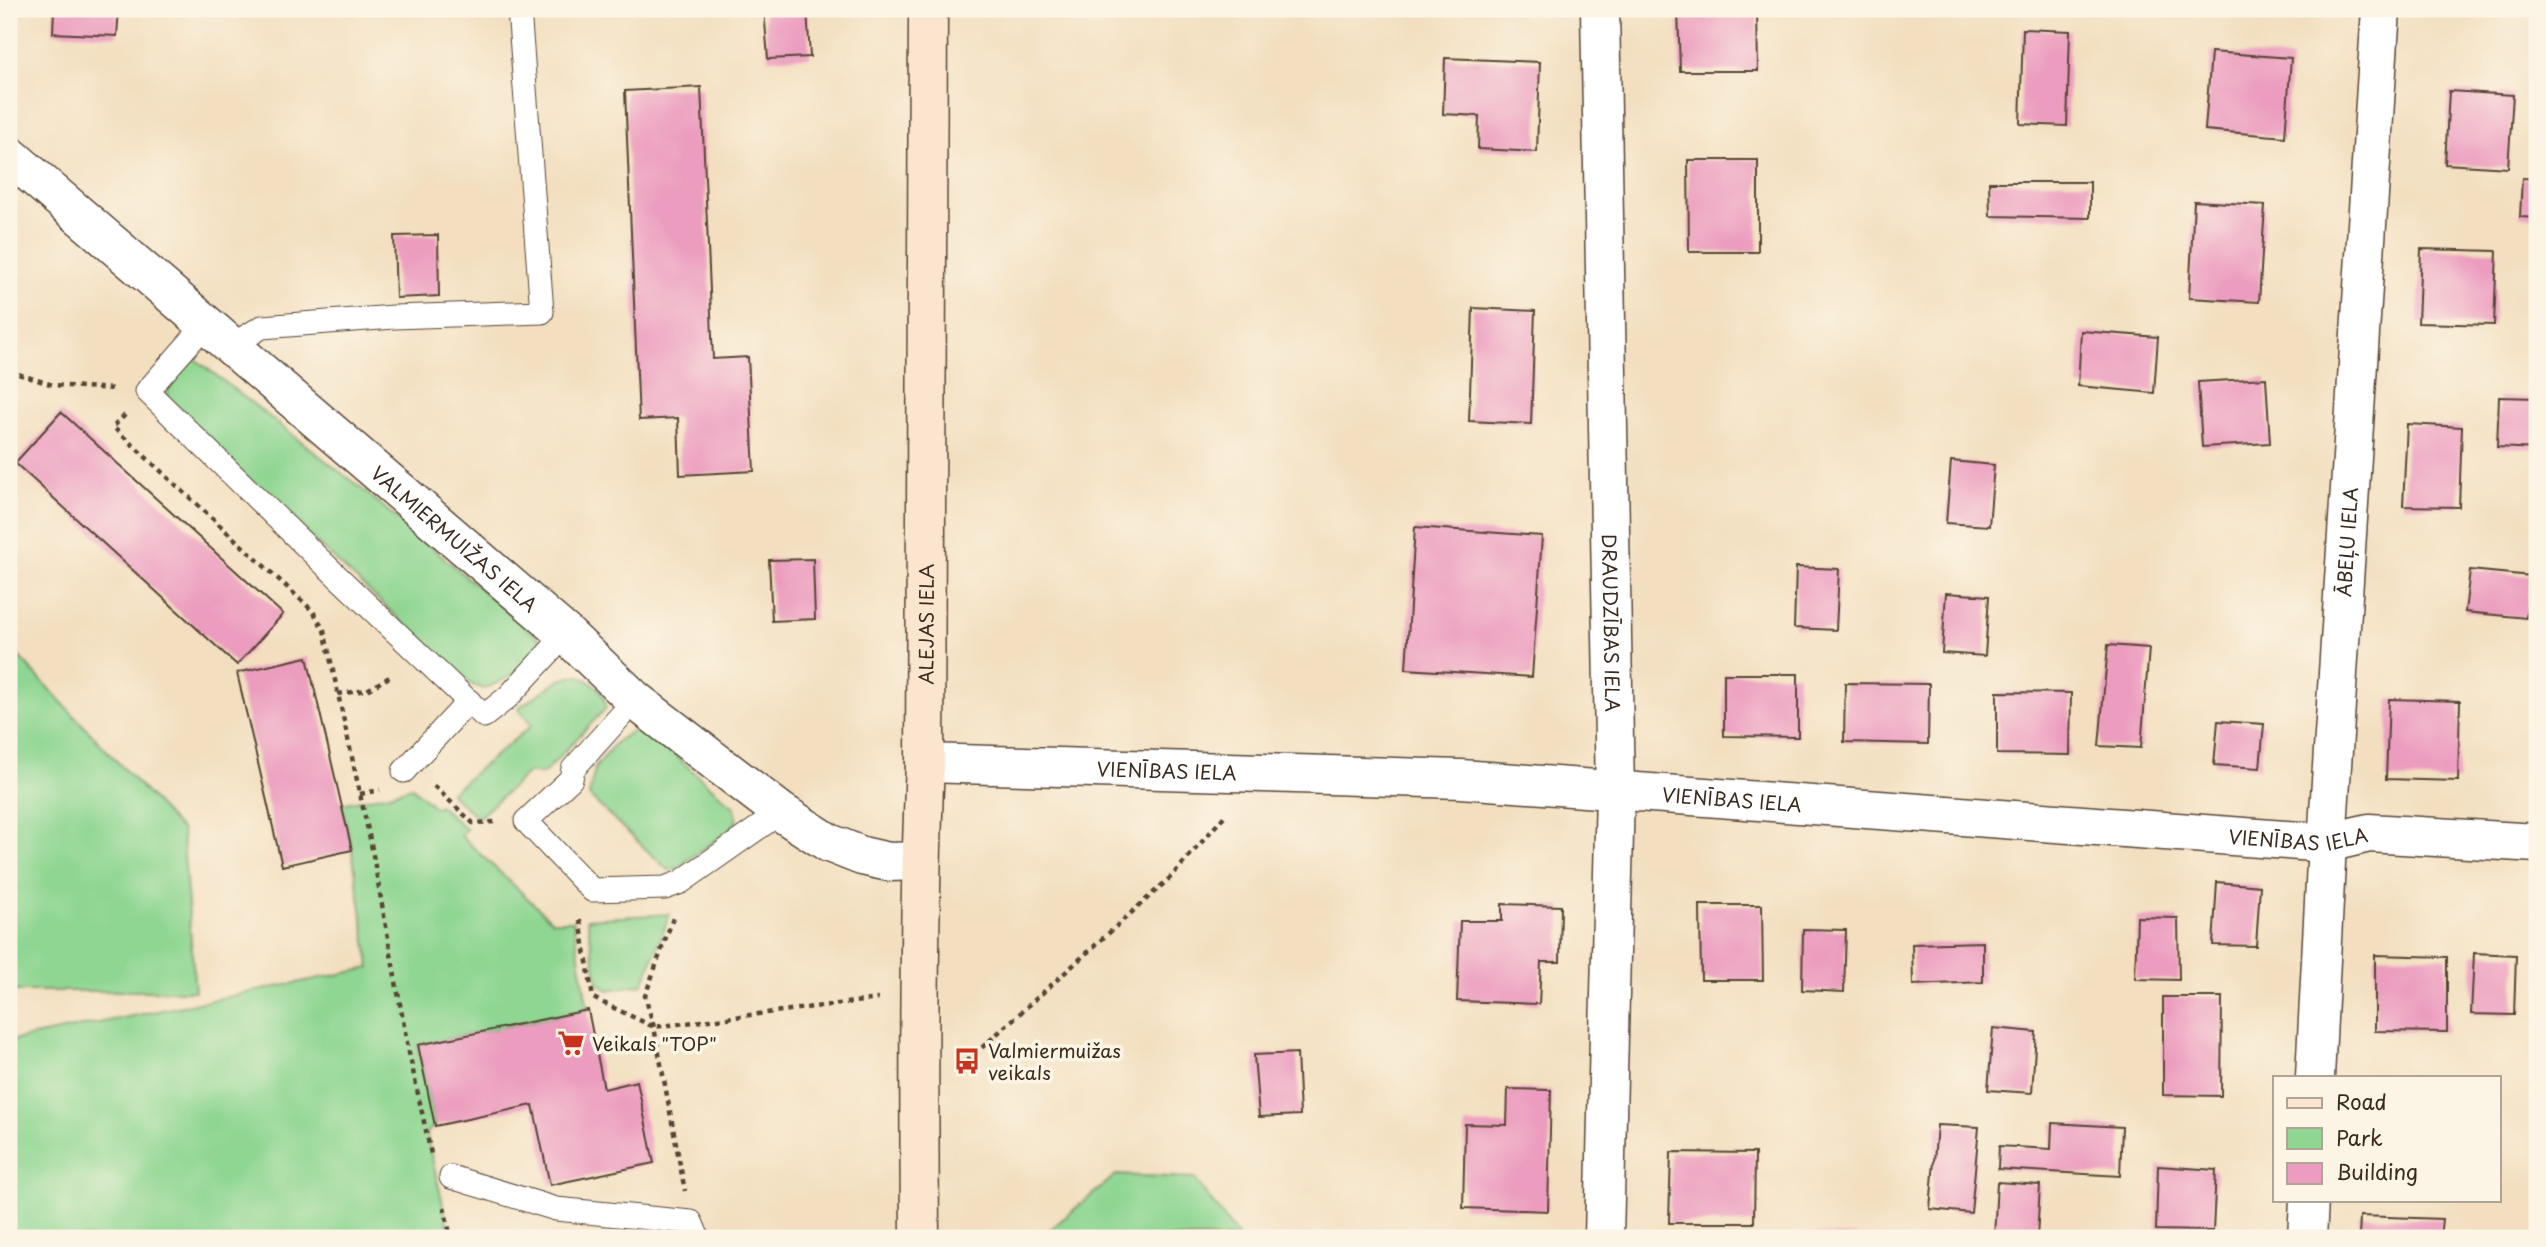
<svg xmlns="http://www.w3.org/2000/svg" width="2546" height="1247" font-family="'Playpen Sans',sans-serif">
	<rect width="100%" height="100%" fill="#fcf5e5"/>
	<filter id="ink" filterUnits="userSpaceOnUse"><feTurbulence type="fractalNoise" baseFrequency=".0143" numOctaves="2"/><feDisplacementMap in="SourceGraphic" scale="14" xChannelSelector="R" yChannelSelector="G"/><feConvolveMatrix kernelMatrix="1 2 1 2 8 2 1 2 1" color-interpolation-filters="sRGB"/></filter>
	<filter id="wash" filterUnits="userSpaceOnUse"><feTurbulence type="fractalNoise" baseFrequency=".00686" numOctaves="4" result="noise"/><feDisplacementMap in="SourceGraphic" scale="28" xChannelSelector="R" yChannelSelector="G"/><feGaussianBlur stdDeviation="1.57" result="paint"/><feColorMatrix in="noise" values="0 0 0 0 0 0 0 0 0 0 0 0 0 0 0 0 0 1.4 0 .05"/><feComposite in="paint" operator="in"/></filter>
	<g filter="url(#wash)">
		<rect width="100%" height="100%" fill="#f3dfc0"/>
		<g fill="#8ed691" stroke="#648058" stroke-width="2">
			<path d="M 195,359 L 362,489 L 541,640 C 533,666 507,679 484,689 L 470,684 L 177,415 C 174,411 169,405 168,400 C 165,383 181,365 195,359 Z"/>
			<polygon points="9,646 182,831 195,991 9,991"/>
			<path d="M 578,675 C 595,684 603,688 606,708 L 543,774 L 529,772 L 478,818 L 450,793 L 532,725 L 518,708 L 560,680 Z"/>
			<polygon points="647,731 735,808 737,821 728,831 675,869 668,870 589,796 595,768 616,742 631,732"/>
			<polygon points="412,787 435,808 439,805 466,829 461,836 552,921 573,921 588,1010 418,1045 435,1126 426,1133 451,1238 9,1238 9,1041 370,968 352,850 341,804 389,794"/>
			<polygon points="670,914 643,984 608,990 598,983 587,919"/>
			<polygon points="1116,1175 1194,1178 1239,1238 1040,1238"/>
		</g>
		<g id="blocks">
			<g fill="#ec9dbf">
				<polygon points="54,9 119,9 117,36 53,33"/>
				<polygon points="764,9 807,9 810,57 768,59"/>
				<polygon points="1678,9 1757,9 1758,71 1680,71"/>
				<polygon points="2470,9 2537,9 2537,16 2470,11"/>
				<polygon points="2023,29 2070,31 2067,126 2020,124"/>
				<polygon points="2211,52 2291,58 2285,137 2205,130"/>
				<polygon points="1445,58 1540,62 1537,152 1478,149 1479,116 1443,114"/>
				<polygon points="701,87 713,359 748,357 754,471 680,475 678,418 639,420 625,91"/>
				<polygon points="2449,91 2513,95 2508,168 2445,164"/>
				<polygon points="1688,160 1758,160 1758,252 1689,252"/>
				<polygon points="2522,178 2537,179 2537,218 2520,217"/>
				<polygon points="1989,182 2090,182 2090,218 1990,216"/>
				<polygon points="2194,201 2265,205 2259,302 2189,298"/>
				<polygon points="438,235 439,296 396,298 394,236"/>
				<polygon points="2421,249 2497,251 2494,325 2418,323"/>
				<polygon points="1473,308 1535,311 1531,424 1469,421"/>
				<polygon points="2081,331 2158,337 2154,393 2078,386"/>
				<polygon points="2266,378 2270,443 2202,447 2198,382"/>
				<polygon points="2499,397 2537,398 2537,449 2497,447"/>
				<polygon points="61,412 283,614 237,665 15,463"/>
				<polygon points="2407,424 2462,427 2459,507 2403,506"/>
				<polygon points="1951,461 1994,465 1989,526 1946,523"/>
				<polygon points="1415,527 1542,536 1532,677 1406,669"/>
				<polygon points="813,559 815,619 772,621 769,560"/>
				<polygon points="1796,567 1839,569 1836,630 1794,628"/>
				<polygon points="2470,570 2531,576 2526,618 2465,612"/>
				<polygon points="1946,593 1989,596 1985,656 1942,653"/>
				<polygon points="2108,645 2149,648 2141,748 2099,746"/>
				<polygon points="307,657 352,850 282,866 237,673"/>
				<polygon points="1724,674 1798,674 1798,737 1724,736"/>
				<polygon points="1845,683 1929,684 1928,744 1844,742"/>
				<polygon points="1997,692 2071,693 2070,755 1997,754"/>
				<polygon points="2389,699 2460,701 2458,781 2386,779"/>
				<polygon points="2218,721 2264,724 2260,768 2214,765"/>
				<polygon points="2217,882 2260,886 2256,946 2213,945"/>
				<polygon points="1502,904 1561,906 1560,962 1541,962 1539,1004 1457,1001 1460,921 1502,921"/>
				<polygon points="1700,905 1762,905 1763,980 1701,980"/>
				<polygon points="2137,917 2178,918 2179,980 2135,979"/>
				<polygon points="1803,929 1846,930 1844,992 1802,990"/>
				<polygon points="1983,942 1983,982 1913,985 1912,944"/>
				<polygon points="2474,953 2516,955 2514,1015 2471,1014"/>
				<polygon points="2375,955 2447,957 2447,1032 2375,1031"/>
				<polygon points="2163,997 2222,997 2221,1096 2163,1095"/>
				<polygon points="588,1010 604,1089 637,1081 654,1163 550,1185 533,1105 435,1126 418,1045"/>
				<polygon points="1993,1028 2036,1032 2032,1093 1988,1090"/>
				<polygon points="1297,1053 1300,1115 1259,1117 1254,1055"/>
				<polygon points="1508,1089 1551,1090 1548,1211 1463,1208 1465,1124 1507,1125"/>
				<polygon points="2052,1123 2122,1127 2120,1176 1998,1169 1999,1146 2051,1149"/>
				<polygon points="1937,1125 1979,1127 1971,1213 1930,1209"/>
				<polygon points="1671,1152 1755,1153 1754,1223 1669,1223"/>
				<polygon points="2158,1166 2216,1170 2213,1231 2156,1230"/>
				<polygon points="1997,1182 2040,1185 2037,1238 1994,1238"/>
				<polygon points="2360,1216 2442,1219 2440,1238 2359,1238"/>
				<polygon points="649,1232 650,1238 624,1238 624,1237"/>
				<polygon points="1800,1234 1859,1236 1859,1238 1800,1238"/>
			</g>
		</g>
	</g>
	<g filter="url(#ink)">
		<use href="#blocks" fill-opacity="0" stroke="#574536" stroke-width="2"/>
		<g fill="none" stroke-linecap="round" stroke-linejoin="round">
			<g stroke="#574536" stroke-width="25">
				<g id="service">
					<polyline points="207,323 147,391 318,558 484,716 508,697 566,634"/>
					<polyline points="232,345 262,327 394,317 542,312 519,9"/>
					<polyline points="635,700 573,769 571,779 526,821 592,890 665,888 681,882 781,812"/>
					<polyline points="404,771 469,701"/>
					<polyline points="451,1177 556,1209 691,1222 698,1238"/>
				</g>
			</g>
			<g stroke="#574536" stroke-width="41">
				<g id="minor">
					<path id="s1" d="M 1600,9 L 1615,792 L 1604,1238"/>
					<path id="s2" d="M 9,155 L 566,634 L 635,700 L 781,812 L 829,843 L 862,856 L 889,862 L 921,861"/>
					<path id="s3" d="M 925,763 L 1461,779 L 2327,843 L 2369,833 L 2537,843"/>
					<path id="s4" d="M 2315,1077 L 2327,843 L 2381,9"/>
					<polyline points="2307,1238 2309,1200"/>
				</g>
			</g>
			<g stroke="#574536" stroke-width="41">
				<g id="secondary">
					<path id="s5" d="M 920,1238 C 919,1080 918,921 925,763 L 928,9"/>
				</g>
			</g>
			<g stroke="#574536" stroke-width="4.5" stroke-dasharray="5 5" stroke-linecap="butt">
				<polyline points="9,371 53,385 114,389"/>
				<polyline points="125,415 113,427 313,611 324,630 371,844 408,1048 431,1154"/>
				<polyline points="338,694 367,690 393,675"/>
				<polyline points="434,786 473,823 495,822"/>
				<polyline points="360,794 380,790"/>
				<polyline points="673,918 645,996 654,1027 685,1191"/>
				<polyline points="580,920 593,998 654,1027 878,999"/>
				<polyline points="967,1061 1172,876 1227,813"/>
				<polyline points="444,1207 451,1238"/>
			</g>
			<use href="#service" stroke="#fff" stroke-width="23"/>
			<use href="#minor" stroke="#fff" stroke-width="38"/>
			<use href="#secondary" stroke="#fce5cf" stroke-width="38"/>
		</g>
	</g>
	<defs>
		<g id="supermarket-bare" transform="scale(2.1)"><path d="M-6-5.5h2.5l.6 2H6L4.5 2H-2.5L-4.4-4H-6ZM-1.5 3.2a1.3 1.3 0 1 0 .1 0ZM3 3.2a1.3 1.3 0 1 0 .1 0Z" fill="#c8321e" stroke="#fcf5e5" stroke-width="2.5" paint-order="stroke"/></g>
		<g id="bus-bare" transform="scale(2.1)"><path d="M-5-6H5V4H4V6H2V4H-2V6H-4V4H-5ZM-3.5-4V0h7V-4ZM-3.5 1.2v1.5H-2V1.2ZM2 1.2v1.5H3.5V1.2Z" fill="#c8321e" stroke="#fcf5e5" stroke-width="2.5" paint-order="stroke"/></g>
	</defs>
	<g fill-rule="evenodd">
		<use href="#supermarket-bare" x="571" y="1043"/>
		<use href="#bus-bare" x="967" y="1061"/>
	</g>
	<g text-anchor="middle" dominant-baseline="central" stroke-width="7" stroke-linejoin="round" paint-order="stroke">
		<g font-size="19" fill="#3b2a1e" stroke="#fcf5e5">
			<text stroke="none"><textPath href="#s2" startOffset="588">VALMIERMUIŽAS IELA</textPath></text>
			<text stroke="none"><textPath href="#s4" startOffset="536">ĀBEĻU IELA</textPath></text>
			<text stroke="none"><textPath href="#s5" startOffset="614">ALEJAS IELA</textPath></text>
			<text stroke="none"><textPath href="#s1" startOffset="614">DRAUDZĪBAS IELA</textPath></text>
			<text stroke="none"><textPath href="#s3" startOffset="242">VIENĪBAS IELA</textPath></text>
			<text stroke="none"><textPath href="#s3" startOffset="808">VIENĪBAS IELA</textPath></text>
			<text stroke="none"><textPath href="#s3" startOffset="1376">VIENĪBAS IELA</textPath></text>
		</g>
		<g font-size="19" fill="#3b2a1e" stroke="#fcf5e5" text-anchor="start">
			<text x="592" y="1043">Veikals "TOP"</text>
			<text x="988" y="1050">Valmiermuižas<tspan x="988" dy="22">veikals</tspan></text>
		</g>
	</g>
	<rect width="2546" height="1247" fill="none" stroke="#fcf5e5" stroke-width="35"/>
	<rect x="2273" y="1076" width="228" height="126" fill="#fcf5e5" stroke="#afa495" stroke-width="2"/>
	<rect x="2287" y="1098" width="35" height="10" fill="#fce5cf" stroke="#afa495" stroke-width="2"/>
	<text x="2336" y="1110" font-size="21" fill="#3b2a1e">Road</text>
	<rect x="2287" y="1128" width="35" height="21" fill="#8ed691" stroke="#afa495" stroke-width="2"/>
	<text x="2336" y="1146" font-size="21" fill="#3b2a1e">Park</text>
	<rect x="2287" y="1163" width="35" height="21" fill="#ec9dbf" stroke="#afa495" stroke-width="2"/>
	<text x="2336" y="1180" font-size="21" fill="#3b2a1e">Building</text>
</svg>
